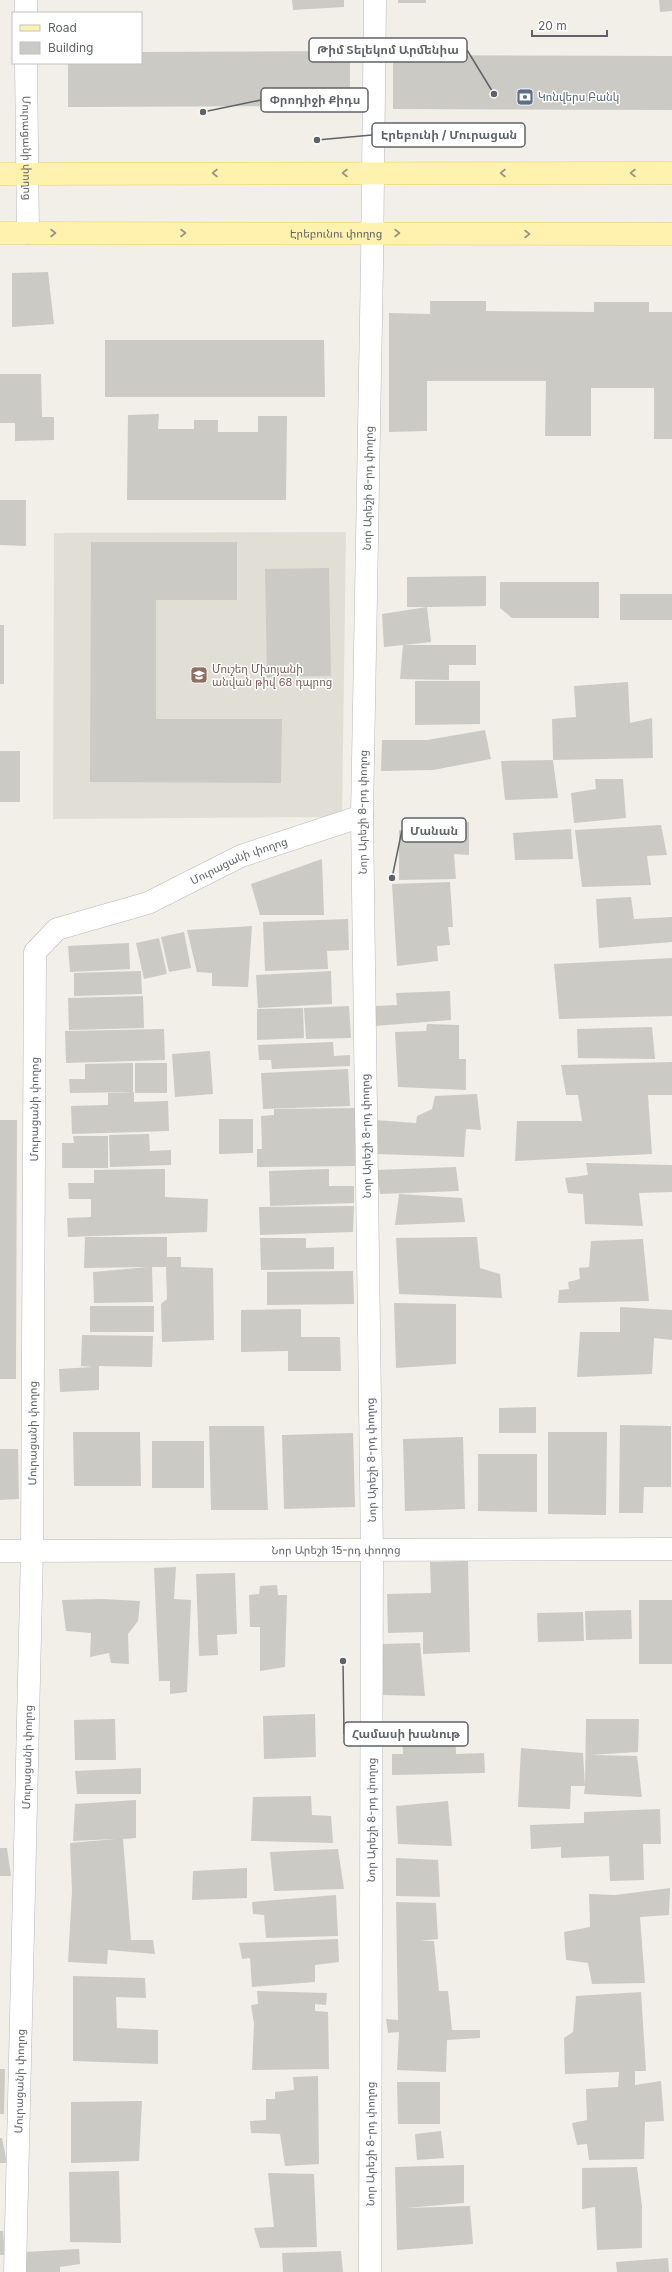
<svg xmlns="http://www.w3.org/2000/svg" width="672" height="2272" font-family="Inter,'Noto Sans Armenian',sans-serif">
	<rect width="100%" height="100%" fill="#f1efe8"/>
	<polygon fill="#e1ded6" points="346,532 342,817 53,819 54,533"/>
	<g fill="#cccac5">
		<polygon points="292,0 344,0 344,7 293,10"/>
		<rect x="398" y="0" width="28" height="3"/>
		<polygon points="659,0 672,0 672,11 660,12"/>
		<polygon points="350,51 350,106 68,107 68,63 141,63 141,52"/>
		<polygon points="393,55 672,56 672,110 393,109"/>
		<polygon points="48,272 54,324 12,327 12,273"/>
		<polygon points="430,301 486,301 486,311 594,312 594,302 649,302 649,312 672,312 672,439 654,439 654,388 591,388 591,436 545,436 546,381 427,381 427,431 389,432 389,313 430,314"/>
		<polygon points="105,340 324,340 325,397 105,397"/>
		<polygon points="0,374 41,374 42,417 54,417 54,440 15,441 15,423 0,423"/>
		<polygon points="159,414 158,429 194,429 194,420 218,420 218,432 258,432 258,416 287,416 286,500 127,500 128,415"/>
		<polygon points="0,500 26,500 26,546 0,545"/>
		<polygon points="91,542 237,542 237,600 156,600 156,719 282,719 281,783 90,782"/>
		<polygon points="329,568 331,676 267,677 265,569"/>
		<polygon points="486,576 486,606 427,607 431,642 404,645 476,645 476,665 449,665 449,680 400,679 403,645 384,647 382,614 427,607 407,607 407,577"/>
		<polygon points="500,582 599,582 599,618 512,618 500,608"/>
		<rect x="620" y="594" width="52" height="26"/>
		<rect x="0" y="625" width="4" height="59"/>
		<polygon points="415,681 480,681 480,724 415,725"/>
		<polygon points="628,682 630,723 652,718 653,758 553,760 552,719 576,717 574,686"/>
		<polygon points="485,730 491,759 433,770 381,771 382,740 427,740"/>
		<rect x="0" y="751" width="20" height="51"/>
		<polygon points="553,760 558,798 505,800 501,761"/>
		<polygon points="595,779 623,779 626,818 574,823 571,793 596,789"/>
		<polygon points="433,822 469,822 469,855 454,854 456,879 399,880 399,830 434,833"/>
		<polygon points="661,825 667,855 647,856 651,885 582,887 575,830"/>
		<polygon points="571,829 573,859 515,860 513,833"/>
		<polygon points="322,859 324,915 260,915 251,884"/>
		<polygon points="450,882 453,927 448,927 450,945 437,946 438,961 397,966 392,884"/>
		<polygon points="631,897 634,919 672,917 672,942 599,948 596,899"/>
		<polygon points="348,919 349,950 327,951 328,969 265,971 263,922"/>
		<polygon points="252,926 248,987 212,986 212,973 197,972 187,930"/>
		<polygon points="184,932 191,968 169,972 161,937"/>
		<polygon points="159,938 167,974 144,979 136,943"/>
		<polygon points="129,943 130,969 70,972 68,946"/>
		<polygon points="672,958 672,1016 559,1019 554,964"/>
		<polygon points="141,971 142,994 74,996 74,973"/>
		<polygon points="331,971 332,1004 258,1008 256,975"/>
		<polygon points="450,991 451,1020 374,1026 375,1006 397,1005 396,993"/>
		<polygon points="143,996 144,1028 69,1030 68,998"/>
		<polygon points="349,1006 351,1038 306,1039 304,1008"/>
		<polygon points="303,1008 304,1038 257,1040 257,1009"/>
		<polygon points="427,1024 459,1025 459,1059 466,1059 466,1090 398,1087 395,1032 426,1031"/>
		<polygon points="652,1027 655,1059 578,1058 577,1029"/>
		<polygon points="164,1029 165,1060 66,1063 65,1031"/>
		<polygon points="333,1042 334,1056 350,1055 350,1066 272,1069 271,1060 259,1060 258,1045"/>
		<polygon points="210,1051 213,1094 175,1097 172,1054"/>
		<polygon points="672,1062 672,1095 648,1095 652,1154 515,1161 517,1121 582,1121 578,1095 566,1095 561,1065"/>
		<polygon points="133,1063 133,1092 70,1093 69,1079 85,1079 85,1064"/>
		<rect x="135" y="1063" width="32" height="30"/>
		<polygon points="348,1069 350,1106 263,1109 261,1073"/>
		<polygon points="134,1092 134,1102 168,1101 169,1131 72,1134 71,1106 108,1105 108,1093"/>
		<polygon points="477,1094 481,1130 466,1129 464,1157 377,1154 375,1120 416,1123 417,1116 432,1109 435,1096"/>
		<polygon points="355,1108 355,1166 257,1167 257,1149 262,1149 261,1116 274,1115 274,1109"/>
		<polygon points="219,1119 253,1119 253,1153 219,1154"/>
		<polygon points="0,1120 17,1120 16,1379 0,1379"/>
		<polygon points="149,1134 150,1151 171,1150 171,1165 110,1167 109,1135"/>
		<polygon points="73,1136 108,1136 108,1168 62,1168 62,1143 74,1143"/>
		<polygon points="586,1163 672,1165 672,1192 639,1193 643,1226 585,1224 583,1194 568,1193 565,1178 588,1175"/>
		<polygon points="456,1167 459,1191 380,1194 377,1170"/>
		<polygon points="165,1169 165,1197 208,1199 207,1232 68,1237 67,1218 91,1217 91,1199 69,1199 68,1183 94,1183 94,1170"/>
		<polygon points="329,1169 329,1186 354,1186 354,1203 270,1206 269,1171"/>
		<polygon points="399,1194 462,1198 465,1222 395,1225"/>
		<polygon points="354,1206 353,1232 260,1235 259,1207"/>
		<polygon points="85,1237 167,1237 167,1257 181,1257 181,1267 213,1268 214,1340 162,1342 161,1304 167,1299 166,1267 152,1267 153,1302 94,1303 93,1272 148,1267 84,1268"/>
		<polygon points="477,1237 480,1268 500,1274 502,1298 399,1294 396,1238"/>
		<polygon points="260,1238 306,1238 306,1248 334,1247 334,1269 261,1270"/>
		<polygon points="643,1239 649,1301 558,1303 559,1290 569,1289 568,1282 580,1279 579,1268 589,1267 591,1241"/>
		<polygon points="353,1271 354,1304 267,1305 267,1272"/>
		<polygon points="394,1303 456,1304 456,1364 396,1368"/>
		<rect x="90" y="1306" width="64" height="26"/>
		<polygon points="620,1307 672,1310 672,1340 654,1338 652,1374 577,1377 580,1332 620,1332"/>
		<polygon points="301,1309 301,1337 340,1337 341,1371 288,1371 288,1351 241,1352 241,1310"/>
		<polygon points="82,1335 153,1336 152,1367 99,1366 99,1390 60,1392 59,1369 93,1367 81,1366"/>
		<polygon points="536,1407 536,1433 499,1433 499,1408"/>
		<polygon points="620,1425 671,1426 671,1487 644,1487 643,1513 619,1513"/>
		<polygon points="209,1426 264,1426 268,1510 211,1510"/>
		<polygon points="73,1432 140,1432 141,1486 74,1486"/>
		<polygon points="548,1432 607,1432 606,1515 548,1514"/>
		<polygon points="353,1433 355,1507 284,1509 282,1435"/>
		<polygon points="463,1437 465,1509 405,1511 403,1439"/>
		<rect x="152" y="1441" width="52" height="47"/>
		<polygon points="0,1449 18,1449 19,1499 0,1500"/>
		<polygon points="478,1454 537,1454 537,1512 478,1511"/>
		<polygon points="468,1561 470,1652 423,1654 423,1632 388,1633 387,1594 431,1593 430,1562"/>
		<polygon points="176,1567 174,1599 191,1600 187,1692 170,1694 170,1681 159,1681 154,1568"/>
		<polygon points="235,1573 237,1634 217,1635 218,1655 199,1656 196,1574"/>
		<polygon points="277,1585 278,1595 287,1595 285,1667 260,1671 260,1627 250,1627 249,1595 259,1594 260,1586"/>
		<polygon points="102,1599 140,1601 138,1621 128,1634 129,1664 111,1663 109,1653 90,1657 91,1633 66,1631 62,1600"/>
		<rect x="639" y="1600" width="33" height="64"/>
		<polygon points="631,1610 632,1639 586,1640 585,1611"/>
		<polygon points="583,1612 584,1641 538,1642 537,1613"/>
		<polygon points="420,1643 425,1696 382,1695 382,1644"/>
		<polygon points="315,1714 316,1757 264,1759 263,1716"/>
		<polygon points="115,1719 116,1760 75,1760 74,1720"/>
		<polygon points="586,1719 639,1719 638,1752 591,1755 637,1756 642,1797 584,1794 585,1786 571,1786 570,1809 518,1807 521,1748 583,1753 585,1786"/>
		<polygon points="455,1723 456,1754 484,1753 485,1773 392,1775 392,1754 403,1754 402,1724"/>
		<polygon points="141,1768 141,1794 77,1794 75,1771"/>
		<polygon points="311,1796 312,1815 331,1816 333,1843 251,1841 253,1797"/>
		<polygon points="136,1800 136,1838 123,1839 131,1940 153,1940 155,1954 108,1950 107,1964 68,1962 72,1891 70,1843 115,1839 73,1841 75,1804"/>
		<polygon points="448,1801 452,1846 398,1844 396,1806"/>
		<polygon points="660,1809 661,1844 643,1844 644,1880 610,1881 609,1856 561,1858 561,1847 531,1849 530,1825 584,1823 584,1812"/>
		<polygon points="0,1848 7,1848 11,1876 0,1876"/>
		<polygon points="338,1849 344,1889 274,1891 270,1852"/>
		<polygon points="396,1858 438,1860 440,1897 396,1896"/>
		<polygon points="247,1868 247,1898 192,1900 193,1871"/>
		<polygon points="670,1888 669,1915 640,1917 645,1983 592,1984 588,1963 566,1960 564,1932 590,1927 589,1894 615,1895"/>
		<polygon points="336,1895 338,1936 266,1938 264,1915 253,1914 252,1902"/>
		<polygon points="396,1902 436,1903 438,1939 420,1941 434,1941 439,1991 448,1991 452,2030 480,2030 480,2038 447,2040 446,2072 397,2070 399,2032 388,2033 386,2019 398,2020"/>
		<polygon points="338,1939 339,1962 315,1965 315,1982 252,1987 250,1958 242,1959 239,1943"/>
		<polygon points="73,1976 145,1978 146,1998 116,1997 117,2028 158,2030 158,2064 73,2061"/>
		<polygon points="257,1991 327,1993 326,2005 315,2004 315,2011 328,2012 329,2069 252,2070 254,2024 251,2005 258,2004"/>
		<polygon points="641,1992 646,2071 635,2071 635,2085 661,2081 664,2121 645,2122 644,2159 589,2160 587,2144 577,2145 572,2123 587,2120 586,2089 618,2087 619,2072 565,2074 564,2038 573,2032 576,1996"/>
		<polygon points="0,2069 5,2069 4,2114 0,2114"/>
		<polygon points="318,2076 319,2164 285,2166 280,2134 251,2133 250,2121 266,2120 266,2099 275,2099 275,2092 294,2090 293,2077"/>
		<polygon points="397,2082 440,2082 440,2124 398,2124"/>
		<polygon points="142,2101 139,2161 71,2163 71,2102"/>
		<polygon points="441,2131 444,2158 417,2160 415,2134"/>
		<polygon points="0,2138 2,2138 7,2163 0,2163"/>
		<polygon points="464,2165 464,2203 406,2208 470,2206 473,2244 397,2250 395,2167"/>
		<polygon points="637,2167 642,2206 642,2248 597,2250 595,2207 582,2209 582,2168"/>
		<polygon points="119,2171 121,2243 70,2242 69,2172"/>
		<polygon points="268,2173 314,2174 317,2247 260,2248 254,2228 274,2227"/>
		<polygon points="0,2231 3,2231 5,2255 0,2255"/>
		<polygon points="79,2249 80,2264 60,2267 60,2272 26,2272 25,2252"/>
		<polygon points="341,2251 343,2272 283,2272 282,2253"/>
		<polygon points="668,2258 669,2272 617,2272 616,2262"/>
	</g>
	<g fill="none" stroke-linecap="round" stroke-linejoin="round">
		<g stroke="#b5b8bc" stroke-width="23">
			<g id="minor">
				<polyline points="26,13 26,0"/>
				<path id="s1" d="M 26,63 L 28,233"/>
				<path id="s2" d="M 0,1551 L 672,1549"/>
				<path id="s3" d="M 15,2272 L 32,1551 L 35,952 L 57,929 L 148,903 L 241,856 L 362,816"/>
				<path id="s4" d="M 370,2272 L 372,1550 L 362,816 L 372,264 L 375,0"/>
			</g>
		</g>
		<g stroke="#f2c960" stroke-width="23">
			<g id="primary">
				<polyline points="0,174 672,173"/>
				<path id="s5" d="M 0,233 L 672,234"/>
			</g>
		</g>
		<use href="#minor" stroke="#fff" stroke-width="22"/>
		<use href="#primary" stroke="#fff2af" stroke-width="22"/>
	</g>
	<defs><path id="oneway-chevron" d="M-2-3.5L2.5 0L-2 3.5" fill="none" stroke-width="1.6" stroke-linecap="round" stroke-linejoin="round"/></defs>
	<g stroke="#979581">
		<use href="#oneway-chevron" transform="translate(215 173) rotate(180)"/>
		<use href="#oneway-chevron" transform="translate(345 173) rotate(-180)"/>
		<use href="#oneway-chevron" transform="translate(503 173) rotate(180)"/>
		<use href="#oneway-chevron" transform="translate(633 173) rotate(180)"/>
		<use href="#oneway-chevron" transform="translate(53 233)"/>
		<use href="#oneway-chevron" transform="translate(183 233)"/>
		<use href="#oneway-chevron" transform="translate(397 233)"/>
		<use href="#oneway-chevron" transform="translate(527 234)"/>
	</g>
	<defs>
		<g id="bank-square" transform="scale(0.9)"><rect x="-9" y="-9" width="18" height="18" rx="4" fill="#5c6f8a" stroke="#fff"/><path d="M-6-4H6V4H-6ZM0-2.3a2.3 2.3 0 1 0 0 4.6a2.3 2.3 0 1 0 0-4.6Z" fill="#fff"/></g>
		<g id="school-square" transform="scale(0.9)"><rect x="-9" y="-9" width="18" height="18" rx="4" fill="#8d6e63" stroke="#fff"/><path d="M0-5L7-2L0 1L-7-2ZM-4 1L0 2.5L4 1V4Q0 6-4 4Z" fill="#fff"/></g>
	</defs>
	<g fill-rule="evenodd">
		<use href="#bank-square" x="525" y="97"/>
		<use href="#school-square" x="199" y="675"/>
	</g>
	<g text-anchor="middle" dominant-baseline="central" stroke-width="3" stroke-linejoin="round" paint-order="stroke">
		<g font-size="11" fill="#4e5e75" stroke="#fff" text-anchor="start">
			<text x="538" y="97">Կոնվերս Բանկ</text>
		</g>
		<g font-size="11" fill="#5f6368" stroke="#fff">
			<text stroke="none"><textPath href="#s1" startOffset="85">Մուրացանի փողոց</textPath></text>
			<text stroke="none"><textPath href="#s5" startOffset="336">Էրեբունու փողոց</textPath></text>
			<text stroke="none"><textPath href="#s4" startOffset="1784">Նոր Արեշի 8-րդ փողոց</textPath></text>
			<text stroke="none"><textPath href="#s4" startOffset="1460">Նոր Արեշի 8-րդ փողոց</textPath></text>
			<text stroke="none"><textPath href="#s3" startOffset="1547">Մուրացանի փողոց</textPath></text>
			<text stroke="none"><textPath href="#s3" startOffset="1163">Մուրացանի փողոց</textPath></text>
			<text transform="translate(366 1136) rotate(-91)">Նոր Արեշի 8-րդ փողոց</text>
			<text stroke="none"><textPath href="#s3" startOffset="839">Մուրացանի փողոց</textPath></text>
			<text transform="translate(371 1460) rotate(-91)">Նոր Արեշի 8-րդ փողոց</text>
			<text stroke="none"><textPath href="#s2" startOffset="336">Նոր Արեշի 15-րդ փողոց</textPath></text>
			<text stroke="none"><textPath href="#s3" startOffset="515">Մուրացանի փողոց</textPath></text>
			<text stroke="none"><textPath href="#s4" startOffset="452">Նոր Արեշի 8-րդ փողոց</textPath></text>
			<text stroke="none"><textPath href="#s3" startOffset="191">Մուրացանի փողոց</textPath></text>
			<text stroke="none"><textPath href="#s4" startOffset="128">Նոր Արեշի 8-րդ փողոց</textPath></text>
		</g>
		<g font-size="11" fill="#785e54" stroke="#fff" text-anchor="start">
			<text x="212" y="669">Մուշեղ Մխոյանի<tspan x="212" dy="13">անվան թիվ 68 դպրոց</tspan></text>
		</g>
	</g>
	<path fill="none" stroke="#5f6368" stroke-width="1.5" d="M494 94L467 50M203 112L261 100M317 140L372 135M392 878L402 830M343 1661L344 1734"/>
	<g fill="#5f6368" stroke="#fff" stroke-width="1.5">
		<circle cx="494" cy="94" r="4"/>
		<circle cx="203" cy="112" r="4"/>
		<circle cx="317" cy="140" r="4"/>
		<circle cx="392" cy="878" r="4"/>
		<circle cx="343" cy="1661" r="4"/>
	</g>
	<g fill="#fff" stroke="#5f6368" stroke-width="1.5">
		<rect x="309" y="38" width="158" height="24" rx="4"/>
		<rect x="261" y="88" width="107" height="24" rx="4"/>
		<rect x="372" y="123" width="153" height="24" rx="4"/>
		<rect x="402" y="818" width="64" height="24" rx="4"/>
		<rect x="344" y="1722" width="124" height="24" rx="4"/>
	</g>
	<g font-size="12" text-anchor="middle" font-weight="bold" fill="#5f6368">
		<text x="388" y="54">Թիմ Տելեկոմ Արմենիա</text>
		<text x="315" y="104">Փրոդիջի Քիդս</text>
		<text x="449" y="139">Էրեբունի / Մուրացան</text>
		<text x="434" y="835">Մանան</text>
		<text x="406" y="1738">Համասի խանութ</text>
	</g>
	<rect x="12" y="12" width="130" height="52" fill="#ffffff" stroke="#bfc1c3"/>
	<rect x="20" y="25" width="20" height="6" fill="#fff2af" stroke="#bfc1c3"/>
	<text x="48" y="32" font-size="12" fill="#5f6368">Road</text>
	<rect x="20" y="42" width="20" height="12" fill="#cccac5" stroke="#bfc1c3"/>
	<text x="48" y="52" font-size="12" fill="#5f6368">Building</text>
	<path d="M532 30v6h75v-6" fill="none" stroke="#5f6368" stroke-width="2"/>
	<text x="538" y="30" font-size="12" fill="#5f6368" stroke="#ffffff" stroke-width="3" paint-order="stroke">20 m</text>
</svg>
